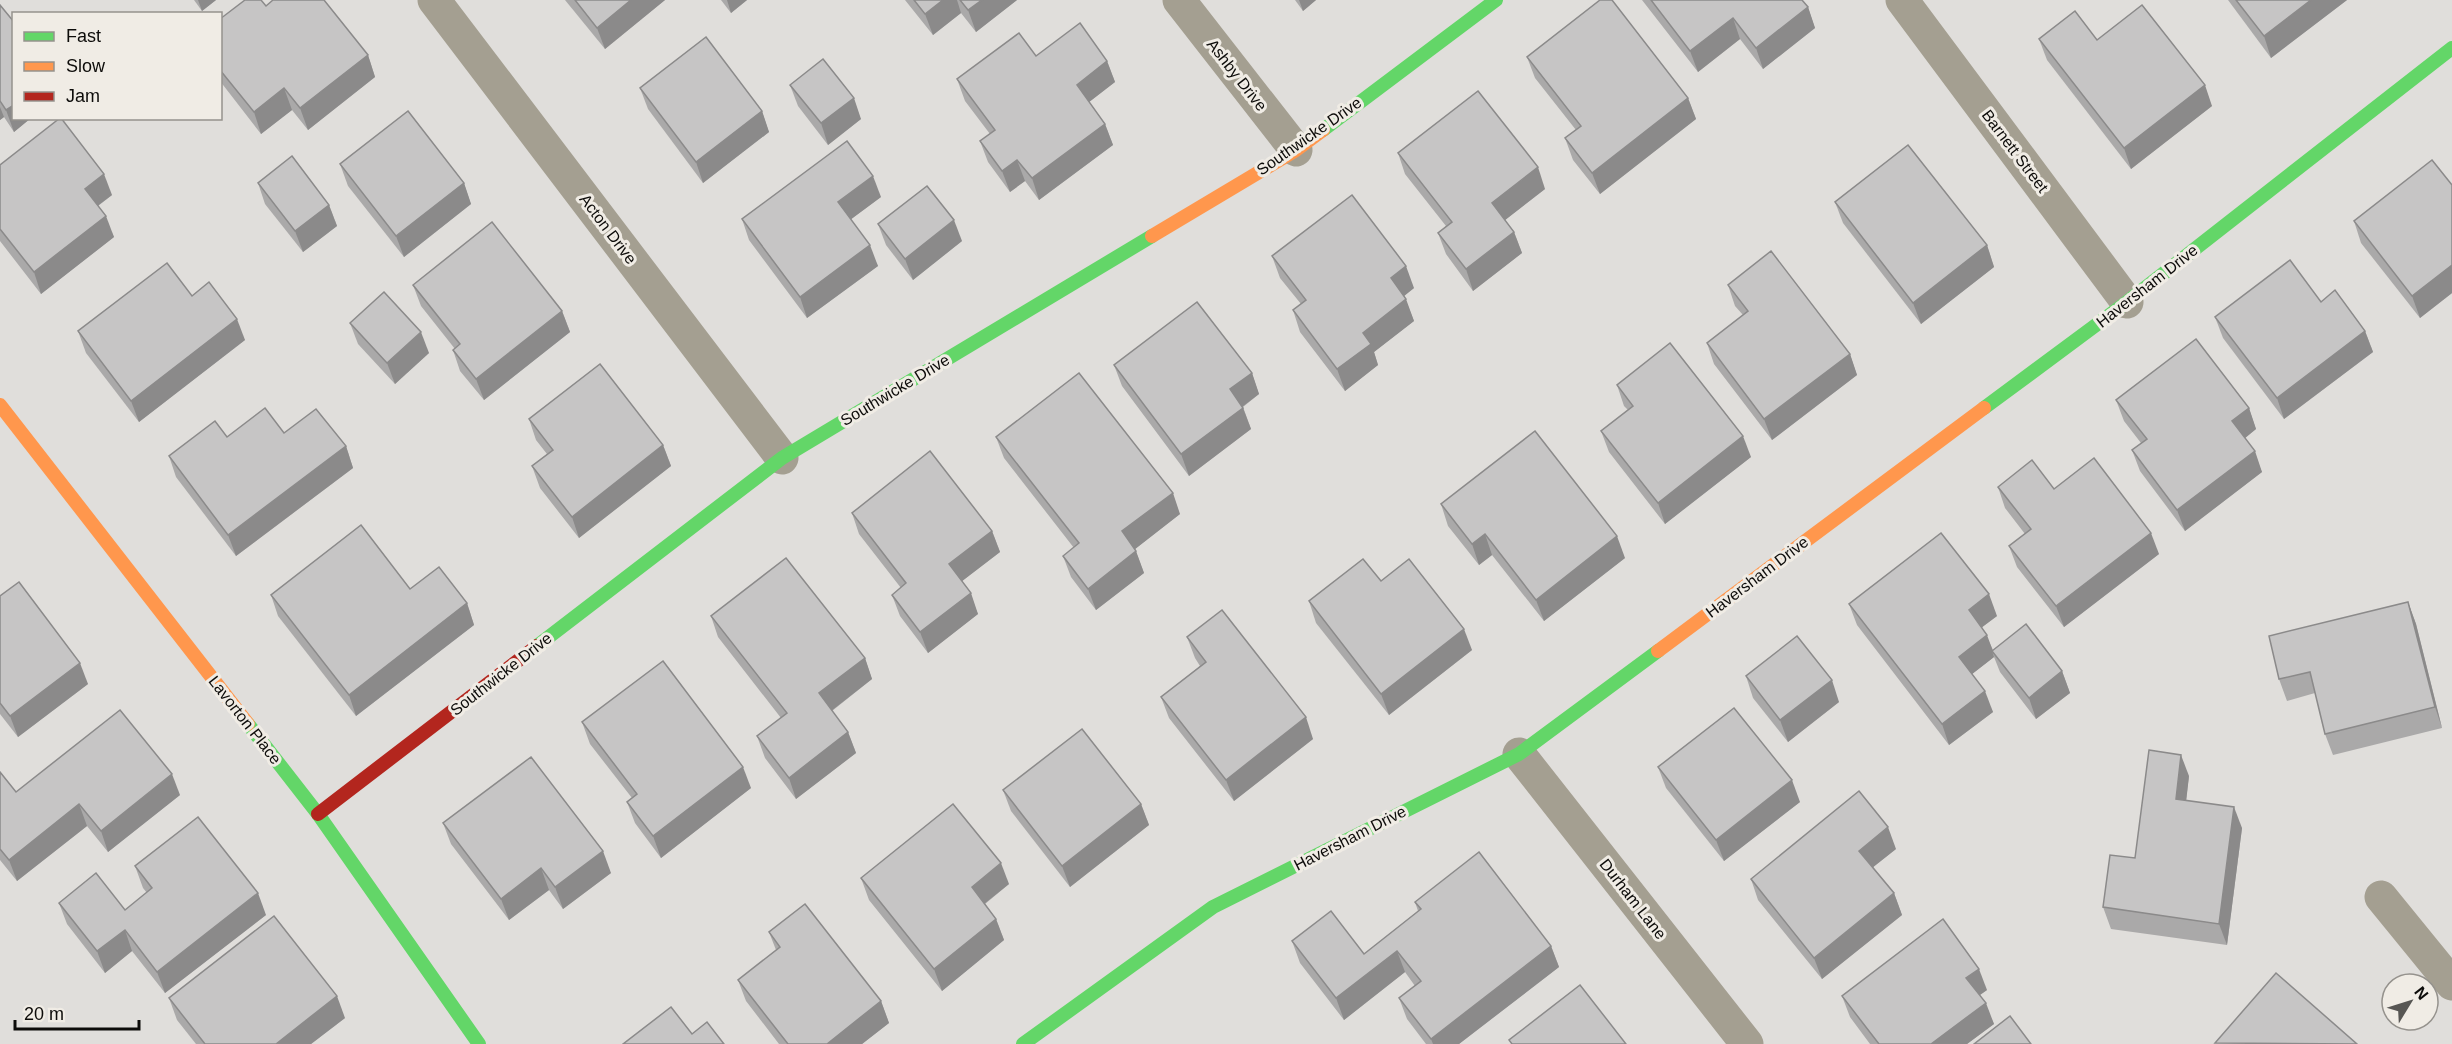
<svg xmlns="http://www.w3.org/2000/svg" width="2452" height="1044" font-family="Arial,sans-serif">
	<rect width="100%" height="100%" fill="#e0dedb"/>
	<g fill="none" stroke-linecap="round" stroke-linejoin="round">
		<g stroke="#a49f91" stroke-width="33">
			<polyline points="434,0 782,458"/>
			<polyline points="1179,0 1296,150"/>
			<polyline points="1902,0 2127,302"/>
			<polyline points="1519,754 1747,1044"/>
			<polyline points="2381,897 2452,984"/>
		</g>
		<g stroke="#63d668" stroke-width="14">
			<polyline points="1323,130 1496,0"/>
			<polyline points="1984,408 2127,302 2452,48"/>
			<polyline points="537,646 782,458 1152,236"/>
			<polyline points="248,724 318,814 479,1044"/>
			<polyline points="1023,1044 1213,907 1519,754 1658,651"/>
		</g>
		<g stroke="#ff974d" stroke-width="14">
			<polyline points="1152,236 1296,150 1323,130"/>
			<polyline points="0,405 248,724"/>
			<polyline points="1658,651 1984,408"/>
		</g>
		<polyline stroke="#b3261e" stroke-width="14" points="318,814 537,646"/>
	</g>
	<g fill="#aaa9a9">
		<polygon points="194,0 216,0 202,11"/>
		<polygon points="565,0 665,0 605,49"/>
		<polygon points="721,0 747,0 731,13"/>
		<polygon points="905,0 1017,0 976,32 961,13 933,35"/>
		<polygon points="1295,0 1316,0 1303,11"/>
		<polygon points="1642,0 1802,0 1808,7 1815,28 1763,69 1740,39 1698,72"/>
		<polygon points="2228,0 2347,0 2271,58"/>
		<polygon points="0,5 14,118 31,118 14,132 4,117 0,120"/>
		<polygon points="266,6 368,55 375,77 308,130 292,110 261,134 220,81 220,19"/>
		<polygon points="2039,39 2097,40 2212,106 2131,169 2047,60"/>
		<polygon points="1036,56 1107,61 1115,82 1089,102 1105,124 1113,145 1039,200 1025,181 1010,192 988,162 980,141 990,134 965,101 957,79"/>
		<polygon points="1527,57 1688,98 1696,119 1600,194 1573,160 1565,138 1576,130 1535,78"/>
		<polygon points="790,85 861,119 828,145 798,106"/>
		<polygon points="640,88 762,111 769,132 703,183 648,109"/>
		<polygon points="1398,153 1545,189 1505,220 1514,232 1522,253 1473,291 1446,254 1438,233 1446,226 1405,174"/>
		<polygon points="340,164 464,183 471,204 404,257 348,186"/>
		<polygon points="0,165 112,195 98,206 114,237 41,294 0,241"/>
		<polygon points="258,183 329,205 337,226 303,252 265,204"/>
		<polygon points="2452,185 2452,293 2420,318 2361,243 2354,221"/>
		<polygon points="881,197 851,219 878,266 807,318 749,240 742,219"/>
		<polygon points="1835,202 1987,245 1994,267 1921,324 1843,223"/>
		<polygon points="878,224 962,241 913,280 886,245"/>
		<polygon points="1272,256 1414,288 1404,296 1414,321 1374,352 1378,365 1345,391 1300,332 1293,310 1301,304 1280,278"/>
		<polygon points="413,285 562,311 570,332 484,400 460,371 453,350 455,349 421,306"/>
		<polygon points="1728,285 1850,354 1857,375 1772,440 1714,364 1707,343 1743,315 1735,306"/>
		<polygon points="192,296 245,340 139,422 86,353 78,331"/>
		<polygon points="2215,317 2365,331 2373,352 2284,419 2223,338"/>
		<polygon points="350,323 429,353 395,384 358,344"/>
		<polygon points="1114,365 1252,373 1259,394 1243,407 1251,429 1189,476 1122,386"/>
		<polygon points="1617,385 1751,457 1665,524 1609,452 1601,431 1628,410 1624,406"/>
		<polygon points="2116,400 2249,408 2256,429 2245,438 2262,472 2185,531 2140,471 2132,450 2141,443 2124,421"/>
		<polygon points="529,419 663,445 671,466 579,538 540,488 532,466 547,454 536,440"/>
		<polygon points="284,433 346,446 353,468 236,556 176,477 169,456 227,437"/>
		<polygon points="996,437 1180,514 1135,549 1144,573 1096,610 1071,577 1063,556 1074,548 1004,458"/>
		<polygon points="1998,487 2054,489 2159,554 2064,627 2017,567 2009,546 2025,534 2005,508"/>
		<polygon points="1441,504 1625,558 1544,621 1492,555 1479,565 1448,526"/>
		<polygon points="852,513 992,531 1000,552 962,581 978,614 928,653 900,616 892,595 901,588 859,534"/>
		<polygon points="1381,581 1472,650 1389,715 1316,623 1309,601"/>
		<polygon points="410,589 467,603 474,625 356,716 278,616 271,595"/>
		<polygon points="0,596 88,684 18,737 0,714"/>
		<polygon points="2408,602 2416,624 2442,728 2333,755 2325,734 2315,693 2287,701 2279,679"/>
		<polygon points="1849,604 1997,616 1982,627 1993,650 2062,671 2070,693 2036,719 2000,672 1994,657 1972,674 1993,712 1949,745 1857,625"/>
		<polygon points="711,616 865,658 872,679 832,711 848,732 856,753 796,799 765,758 757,736 781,718 718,637"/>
		<polygon points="1187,637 1313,739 1234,801 1169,718 1161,697 1200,666 1195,658"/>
		<polygon points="1746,676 1839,702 1788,742 1753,698"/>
		<polygon points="582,722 751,788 661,858 635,823 627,802 632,798 590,744"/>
		<polygon points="1658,767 1800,802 1724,861 1666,788"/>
		<polygon points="0,772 16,792 180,795 108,852 87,826 17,881 0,860"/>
		<polygon points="2189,776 2186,800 2242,828 2227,945 2111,929 2103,907"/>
		<polygon points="1003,790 1141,804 1149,825 1070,887 1011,811"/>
		<polygon points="443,823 611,873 563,909 549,890 509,920 451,844"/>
		<polygon points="1896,849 1873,867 1894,893 1902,915 1822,979 1758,900 1751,879"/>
		<polygon points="135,866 266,915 165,993 132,951 105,973 67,924 59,903 125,910 147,893 143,888"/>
		<polygon points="861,878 1009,884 985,904 996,919 1004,940 942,991 869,900"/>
		<polygon points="1415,902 1551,946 1559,967 1459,1044 1426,1044 1407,1019 1399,998 1415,986 1405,972 1344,1020 1300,963 1292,941 1364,954 1418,911"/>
		<polygon points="769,932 881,1001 889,1023 862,1044 779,1044 746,1001 738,980 776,950"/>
		<polygon points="1987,990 1980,995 1994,1024 1967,1044 1870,1044 1850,1017 1842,996"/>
		<polygon points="169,998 345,1018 311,1044 196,1044 177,1020"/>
	</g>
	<g fill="#8b8a8a">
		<polygon points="198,0 216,0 202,11"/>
		<polygon points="631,0 665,0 605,49 597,28"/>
		<polygon points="727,0 747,0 731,13"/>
		<polygon points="943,0 957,0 961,13 933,35 925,14"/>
		<polygon points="982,0 1017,0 976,32 968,10"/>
		<polygon points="1299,0 1316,0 1303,11"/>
		<polygon points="2311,0 2347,0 2271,58 2264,36"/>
		<polygon points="1808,7 1815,28 1763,69 1756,48"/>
		<polygon points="1733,18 1740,39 1698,72 1690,51"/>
		<polygon points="368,55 375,77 308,130 300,108"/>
		<polygon points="1107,61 1115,82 1084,106 1077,85"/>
		<polygon points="2205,85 2212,106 2131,169 2124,148"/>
		<polygon points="284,88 292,110 261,134 254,112"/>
		<polygon points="854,98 861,119 828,145 821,123"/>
		<polygon points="1688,98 1696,119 1600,194 1592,173"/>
		<polygon points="14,105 14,118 31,118 14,132 6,110"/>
		<polygon points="0,107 4,117 0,120"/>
		<polygon points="762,111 769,132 703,183 696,162"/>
		<polygon points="1105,124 1113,145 1039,200 1032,178"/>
		<polygon points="1017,160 1025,181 1010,192 1002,171"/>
		<polygon points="1538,167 1545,189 1500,224 1492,203"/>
		<polygon points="104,174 112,195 92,210 85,189"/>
		<polygon points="873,176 881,197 846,223 838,202"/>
		<polygon points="464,183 471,204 404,257 396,236"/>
		<polygon points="329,205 337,226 303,252 295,231"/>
		<polygon points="106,216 114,237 41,294 34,272"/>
		<polygon points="954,220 962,241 913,280 905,259"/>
		<polygon points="1514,232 1522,253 1473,291 1466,269"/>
		<polygon points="870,245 878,266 807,318 800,297"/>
		<polygon points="1987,245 1994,267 1921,324 1913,303"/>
		<polygon points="2452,265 2452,293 2420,318 2412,296"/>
		<polygon points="1406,266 1414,288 1399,300 1391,278"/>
		<polygon points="1406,299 1414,321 1374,352 1378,365 1345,391 1337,369 1363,333"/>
		<polygon points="562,311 570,332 484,400 476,379"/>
		<polygon points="237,319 245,340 139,422 131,401"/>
		<polygon points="2365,331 2373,352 2284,419 2277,398"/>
		<polygon points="421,332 429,353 395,384 387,363"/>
		<polygon points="1850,354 1857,375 1772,440 1764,419"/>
		<polygon points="1252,373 1259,394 1238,410 1230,389"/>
		<polygon points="1243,408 1251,429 1189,476 1181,454"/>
		<polygon points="2249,408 2256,429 2239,443 2232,421"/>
		<polygon points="1743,436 1751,457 1665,524 1658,503"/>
		<polygon points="663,445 671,466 579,538 572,517"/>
		<polygon points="346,446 353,468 236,556 228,535"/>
		<polygon points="2255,451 2262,472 2185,531 2177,510"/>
		<polygon points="1173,493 1180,514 1130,553 1122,531"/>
		<polygon points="992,531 1000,552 957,585 949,564"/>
		<polygon points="2151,533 2159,554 2064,627 2056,606"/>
		<polygon points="1485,534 1492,555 1479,565 1472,544"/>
		<polygon points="1617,536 1625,558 1544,621 1536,600"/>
		<polygon points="1136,551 1144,573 1096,610 1088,589"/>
		<polygon points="971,593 978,614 928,653 920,632"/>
		<polygon points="1989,594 1997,616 1977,631 1969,610"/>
		<polygon points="2408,602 2416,624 2442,728 2435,707"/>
		<polygon points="467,603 474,625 356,716 349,695"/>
		<polygon points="1464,629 1472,650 1389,715 1381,694"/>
		<polygon points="1987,635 1994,654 1992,651 1994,657 1967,678 1959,657"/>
		<polygon points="865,658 872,679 826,715 819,693"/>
		<polygon points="80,663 88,684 18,737 10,716"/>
		<polygon points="2062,671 2070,693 2036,719 2029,698"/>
		<polygon points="1832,680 1839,702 1788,742 1780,720"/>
		<polygon points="1985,691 1993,712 1949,745 1942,724"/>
		<polygon points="1306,717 1313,739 1234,801 1226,780"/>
		<polygon points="848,732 856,753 796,799 789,778"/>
		<polygon points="2181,755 2189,776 2184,820 2176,799"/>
		<polygon points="743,767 751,788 661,858 653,836"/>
		<polygon points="172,774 180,795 108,852 101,831"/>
		<polygon points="1792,780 1800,802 1724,861 1716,840"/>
		<polygon points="79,804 87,826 17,881 9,860"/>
		<polygon points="1141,804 1149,825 1070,887 1062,866"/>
		<polygon points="2234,807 2242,828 2227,945 2219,924"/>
		<polygon points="1888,827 1896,849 1867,872 1859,851"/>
		<polygon points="603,851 611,873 563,909 555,887"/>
		<polygon points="1001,863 1009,884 979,908 972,887"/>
		<polygon points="541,868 549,890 509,920 501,899"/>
		<polygon points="258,893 266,915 165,993 157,972"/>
		<polygon points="1894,893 1902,915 1822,979 1814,958"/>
		<polygon points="996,919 1004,940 942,991 934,969"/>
		<polygon points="125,930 132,951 105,973 97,951"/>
		<polygon points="1551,946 1559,967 1459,1044 1433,1044 1431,1039"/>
		<polygon points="1397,951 1405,972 1344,1020 1336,998"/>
		<polygon points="1979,969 1987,990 1974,999 1966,978"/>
		<polygon points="337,996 345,1018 311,1044 276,1044"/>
		<polygon points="881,1001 889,1023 862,1044 827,1044"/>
		<polygon points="1986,1003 1994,1024 1967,1044 1931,1044"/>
	</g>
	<g fill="#c6c5c5" stroke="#8b8a8a" stroke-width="1.5">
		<polygon points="245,0 261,0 266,6 273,0 324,0 368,55 300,108 284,88 254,112 220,70 220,19"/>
		<polygon points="575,0 631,0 597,28"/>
		<polygon points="914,0 943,0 925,14"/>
		<polygon points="960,0 982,0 968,10"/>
		<polygon points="1600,0 1612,0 1688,98 1592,173 1565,138 1581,126 1527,57"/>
		<polygon points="1651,0 1802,0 1808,7 1756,48 1733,18 1690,51"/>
		<polygon points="2236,0 2311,0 2264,36"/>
		<polygon points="0,5 14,22 14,105 6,110 0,101"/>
		<polygon points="2142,5 2205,85 2124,148 2039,39 2075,11 2097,40"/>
		<polygon points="1080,23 1107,61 1077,85 1105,124 1032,178 1017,160 1002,171 980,141 995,130 957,79 1019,33 1036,56"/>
		<polygon points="706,37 762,111 696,162 640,88"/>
		<polygon points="823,59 854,98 821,123 790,85"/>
		<polygon points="1478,91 1538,167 1492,203 1514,232 1466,269 1438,233 1452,222 1398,153"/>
		<polygon points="408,111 464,183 396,236 340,164"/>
		<polygon points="60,118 61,118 104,174 85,189 106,216 34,272 0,229 0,165"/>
		<polygon points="847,141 873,176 838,202 870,245 800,297 742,219"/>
		<polygon points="1908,145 1987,245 1913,303 1835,202"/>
		<polygon points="292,156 329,205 295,231 258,183"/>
		<polygon points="2432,160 2452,185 2452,265 2412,296 2354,221"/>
		<polygon points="927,186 954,220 905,259 878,224"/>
		<polygon points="1352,195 1406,266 1391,278 1406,299 1363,333 1371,344 1337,369 1293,310 1306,300 1272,256"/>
		<polygon points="492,222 562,311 476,379 453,350 460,344 413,285"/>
		<polygon points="1771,251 1850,354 1764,419 1707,343 1748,311 1728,285"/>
		<polygon points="2290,260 2321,302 2335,290 2365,331 2277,398 2215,317"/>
		<polygon points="167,263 192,296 209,282 237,319 131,401 78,331"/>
		<polygon points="384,292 421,332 387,363 350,323"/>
		<polygon points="1197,302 1252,373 1230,389 1243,408 1181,454 1114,365"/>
		<polygon points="2196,339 2249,408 2232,421 2255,451 2177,510 2132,450 2147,439 2116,400"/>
		<polygon points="1670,343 1743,436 1658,503 1601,431 1633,406 1617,385"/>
		<polygon points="600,364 663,445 572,517 532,466 553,450 529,419"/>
		<polygon points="1079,373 1173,493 1122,531 1136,551 1088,589 1063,556 1079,543 996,437"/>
		<polygon points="265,408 284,433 316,409 346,446 228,535 169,456 215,421 227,437"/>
		<polygon points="1535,431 1617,536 1536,600 1485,534 1472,544 1441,504"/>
		<polygon points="930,451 992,531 949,564 971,593 920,632 892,595 906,583 852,513"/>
		<polygon points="2094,458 2151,533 2056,606 2009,546 2031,529 1998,487 2032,460 2054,489"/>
		<polygon points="361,525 410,589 439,567 467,603 349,695 271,595"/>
		<polygon points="1941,533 1989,594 1969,610 1987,635 1959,657 1985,691 1942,724 1849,604"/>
		<polygon points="786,558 865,658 819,693 848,732 789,778 757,736 787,713 711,616"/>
		<polygon points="1363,559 1381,581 1409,559 1464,629 1381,694 1309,601"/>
		<polygon points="19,582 80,663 10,716 0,703 0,596"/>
		<polygon points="2408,602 2435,707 2325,734 2310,672 2279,679 2269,636"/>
		<polygon points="1222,610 1306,717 1226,780 1161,697 1206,662 1187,637"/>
		<polygon points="2026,624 2062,671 2029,698 1992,651"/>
		<polygon points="1797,636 1832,680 1780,720 1746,676"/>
		<polygon points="663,661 743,767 653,836 627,802 637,794 582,722"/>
		<polygon points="1734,708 1792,780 1716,840 1658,767"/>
		<polygon points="120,710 172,774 101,831 79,804 9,860 0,849 0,772 16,792"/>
		<polygon points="1082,729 1141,804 1062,866 1003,790"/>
		<polygon points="2149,750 2181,755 2176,799 2234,807 2219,924 2103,907 2110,855 2135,858"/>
		<polygon points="531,757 603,851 555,887 541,868 501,899 443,823"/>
		<polygon points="1859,791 1888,827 1859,851 1894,893 1814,958 1751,879"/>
		<polygon points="953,804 1001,863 972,887 996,919 934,969 861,878"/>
		<polygon points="198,817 258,893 157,972 125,930 97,951 59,903 96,873 125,910 152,888 135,866"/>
		<polygon points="1479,852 1551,946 1431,1039 1399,998 1421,981 1397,951 1336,998 1292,941 1331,911 1364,954 1421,909 1415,902"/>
		<polygon points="805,904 881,1001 827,1044 788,1044 738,980 780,947 769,932"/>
		<polygon points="274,916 337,996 276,1044 205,1044 169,998"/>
		<polygon points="1943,919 1979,969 1966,978 1986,1003 1931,1044 1879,1044 1842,996"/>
		<polygon points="2276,973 2357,1044 2215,1043"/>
		<polygon points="1580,985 1626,1044 1512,1044 1509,1040"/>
		<polygon points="671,1007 692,1034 707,1022 724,1044 623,1044"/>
		<polygon points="2010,1016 2031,1044 1974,1044"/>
	</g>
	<g text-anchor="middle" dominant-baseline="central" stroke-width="6" stroke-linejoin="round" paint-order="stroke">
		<g font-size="16" fill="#0d0c0a" stroke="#f0ece5">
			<text transform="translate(1237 75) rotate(52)">Ashby Drive</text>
			<text transform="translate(1309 136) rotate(-35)">Southwicke Drive</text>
			<text transform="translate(2015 151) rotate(53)">Barnett Street</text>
			<text transform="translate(608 229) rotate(53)">Acton Drive</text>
			<text transform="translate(2147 286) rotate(-38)">Haversham Drive</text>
			<text transform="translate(895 390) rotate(-31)">Southwicke Drive</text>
			<text transform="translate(1757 577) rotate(-37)">Haversham Drive</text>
			<text transform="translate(501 674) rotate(-38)">Southwicke Drive</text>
			<text transform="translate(245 720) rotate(52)">Lavorton Place</text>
			<text transform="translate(1350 838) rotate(-27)">Haversham Drive</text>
			<text transform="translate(1633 899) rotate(52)">Durham Lane</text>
		</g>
	</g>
	<rect x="12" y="12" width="210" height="108" fill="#f0ece5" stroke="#95928d" stroke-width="1.5"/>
	<rect x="24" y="32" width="30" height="9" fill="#63d668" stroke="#95928d" stroke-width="1.5"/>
	<text x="66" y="42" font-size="18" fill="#0d0c0a">Fast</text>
	<rect x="24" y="62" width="30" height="9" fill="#ff974d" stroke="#95928d" stroke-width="1.5"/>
	<text x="66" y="72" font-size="18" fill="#0d0c0a">Slow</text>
	<rect x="24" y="92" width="30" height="9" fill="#b3261e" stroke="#95928d" stroke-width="1.5"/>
	<text x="66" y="102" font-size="18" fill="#0d0c0a">Jam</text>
	<g transform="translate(2410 1002) rotate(52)"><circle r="28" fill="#f0ece5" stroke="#95928d" stroke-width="1.5"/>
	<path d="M0-4.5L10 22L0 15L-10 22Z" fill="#575653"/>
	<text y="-9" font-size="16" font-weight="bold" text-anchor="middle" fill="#0d0c0a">N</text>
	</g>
	<path d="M15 1020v9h124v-9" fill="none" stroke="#0d0c0a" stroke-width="3"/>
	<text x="24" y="1020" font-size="18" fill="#0d0c0a" stroke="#f0ece5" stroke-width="4.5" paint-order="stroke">20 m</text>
</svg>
